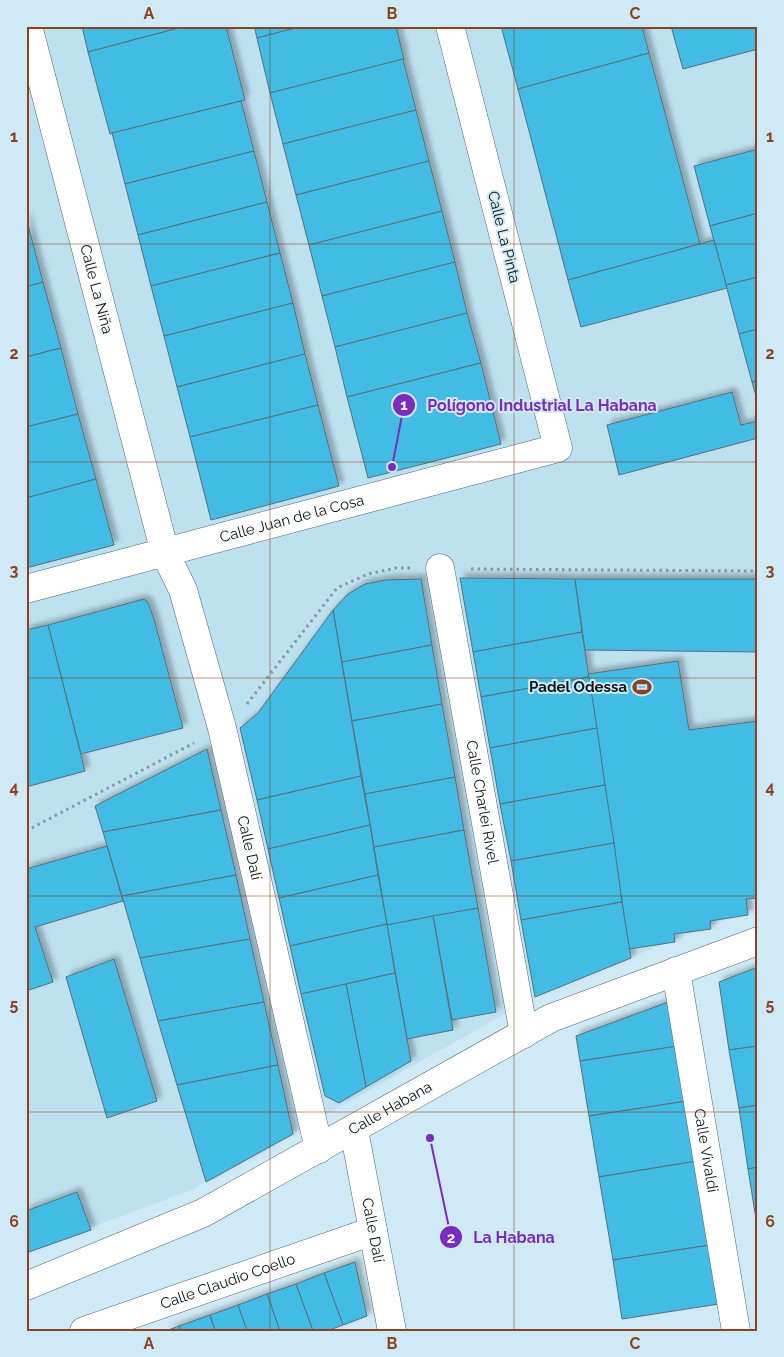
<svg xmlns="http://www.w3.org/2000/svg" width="784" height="1357" font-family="Raleway,sans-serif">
	<defs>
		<filter id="shadow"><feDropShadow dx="4.5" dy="-4.5" stdDeviation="2.5" flood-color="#0004"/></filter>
	</defs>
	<rect width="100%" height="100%" fill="#d0eaf5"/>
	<polygon fill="#bee1f0" points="26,26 758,26 758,907 548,990 191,1190 26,1252"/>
	<g fill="#43bbe5" stroke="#576f79" filter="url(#shadow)">
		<polygon points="82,26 186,26 88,52"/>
		<polygon points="186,26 226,26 245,100 110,134 88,52"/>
		<polygon points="254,26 303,26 257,38"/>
		<polygon points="303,26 396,26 404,59 270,93 257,38"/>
		<polygon points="501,26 642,26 649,53 518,89"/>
		<polygon points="671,26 758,26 758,49 683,69"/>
		<polygon points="649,53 700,244 568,280 518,89"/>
		<polygon points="403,59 416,110 283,144 270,93"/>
		<polygon points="241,101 254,151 125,184 112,133"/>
		<polygon points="416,110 429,161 296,195 283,144"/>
		<polygon points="758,149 758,213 710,226 694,166"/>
		<polygon points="254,151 267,202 138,235 125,184"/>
		<polygon points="429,161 442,211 309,245 296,195"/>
		<polygon points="267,202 280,253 151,286 138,235"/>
		<polygon points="442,211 455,262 322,296 309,245"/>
		<polygon points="758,213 758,277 726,285 710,226"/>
		<polygon points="26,217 43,282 26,287"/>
		<polygon points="714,240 727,288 581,327 568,280"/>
		<polygon points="280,253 293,303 164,336 151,286"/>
		<polygon points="455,262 467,313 335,347 322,296"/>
		<polygon points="758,277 758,329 739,334 726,285"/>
		<polygon points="43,282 61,348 26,357 26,287"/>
		<polygon points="293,303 305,354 177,387 164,336"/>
		<polygon points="467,313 481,363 347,397 335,347"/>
		<polygon points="758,329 758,380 752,382 739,334"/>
		<polygon points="61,348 78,414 26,427 26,357"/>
		<polygon points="305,354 318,405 190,437 177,387"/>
		<polygon points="481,363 501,444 368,478 347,397"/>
		<polygon points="758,380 758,403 752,382"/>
		<polygon points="732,392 741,425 758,421 758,438 619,475 607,425"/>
		<polygon points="318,405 339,486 211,520 190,437"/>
		<polygon points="78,414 96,479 26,498 26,427"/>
		<polygon points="96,479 114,545 26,568 26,498"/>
		<polygon points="460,578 575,579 582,632 473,652"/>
		<polygon points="421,579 432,645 342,662 333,610 348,594 365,584 386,580"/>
		<polygon points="575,579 758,579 758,652 585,650"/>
		<polygon points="144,599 148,603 154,619 183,728 81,754 48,625"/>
		<polygon points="333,610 361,776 257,800 240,728 258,713"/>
		<polygon points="48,625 85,771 26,787 26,630"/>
		<polygon points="582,632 589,677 481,697 473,652"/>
		<polygon points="432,645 442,704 352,721 342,662"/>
		<polygon points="678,661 689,730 758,721 758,898 746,899 748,915 710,921 711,929 674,934 675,942 629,949 588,674"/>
		<polygon points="589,677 597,728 490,748 481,697"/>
		<polygon points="442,704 455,777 365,794 352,721"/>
		<polygon points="597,728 605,785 500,804 490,748"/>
		<polygon points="207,749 221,810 103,832 95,806"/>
		<polygon points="361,776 370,825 268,849 257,800"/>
		<polygon points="455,777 464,830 374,847 365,794"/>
		<polygon points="605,785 614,843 511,861 500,804"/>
		<polygon points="221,810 236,875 122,896 103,832"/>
		<polygon points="370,825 378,875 279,898 268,849"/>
		<polygon points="464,830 478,908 387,925 374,847"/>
		<polygon points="614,843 622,902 521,920 511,861"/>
		<polygon points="107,846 123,901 35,927 53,982 26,991 26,869"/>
		<polygon points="236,875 250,939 140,958 122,896"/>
		<polygon points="378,875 387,924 290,946 279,898"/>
		<polygon points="622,902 631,958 535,997 521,920"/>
		<polygon points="478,908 496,1012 452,1020 433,916"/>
		<polygon points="433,916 453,1030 407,1039 387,925"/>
		<polygon points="387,924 395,973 301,994 290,946"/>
		<polygon points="250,939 264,1002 158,1021 140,958"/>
		<polygon points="114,959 157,1101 107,1118 66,977"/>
		<polygon points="758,967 758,1046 729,1050 719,982"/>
		<polygon points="395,973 411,1061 366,1087 346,984"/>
		<polygon points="346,984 366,1087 339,1103 325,1096 301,994"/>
		<polygon points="671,1001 678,1046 580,1061 576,1036"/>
		<polygon points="264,1002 278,1065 177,1085 158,1021"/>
		<polygon points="678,1046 687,1101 589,1116 580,1061"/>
		<polygon points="758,1046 758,1105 739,1108 729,1050"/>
		<polygon points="278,1065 293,1134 206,1182 177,1085"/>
		<polygon points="687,1101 697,1161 599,1177 589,1116"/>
		<polygon points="758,1105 758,1167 748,1169 739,1108"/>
		<polygon points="697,1161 710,1245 613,1260 599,1177"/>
		<polygon points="758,1167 758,1219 756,1219 748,1169"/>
		<polygon points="77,1192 91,1230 26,1253 26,1211"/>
		<polygon points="710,1245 719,1304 622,1319 613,1260"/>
		<polygon points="355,1262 367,1316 343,1325 324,1273"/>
		<polygon points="324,1273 343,1325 327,1331 313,1331 296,1284"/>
		<polygon points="296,1284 313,1331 280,1331 267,1294"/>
		<polygon points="267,1294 280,1331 247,1331 238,1305"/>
		<polygon points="238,1305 247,1331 215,1331 210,1315"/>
		<polygon points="210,1315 215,1331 181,1331 179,1326"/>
		<polygon points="179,1326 181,1331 166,1331"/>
	</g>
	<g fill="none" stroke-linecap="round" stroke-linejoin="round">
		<g stroke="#506771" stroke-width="29">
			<g id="street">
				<path id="s1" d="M 28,26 L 165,553 L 183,590 L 222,728 L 319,1149"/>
				<path id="s2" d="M 440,568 L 524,1034"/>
				<path id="s3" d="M 26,589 L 558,448 L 450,26"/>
				<path id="s4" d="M 676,971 L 736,1331"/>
				<path id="s5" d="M 354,1130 L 392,1331"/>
				<path id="s6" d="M 84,1331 L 373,1231"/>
			</g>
		</g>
		<g stroke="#506771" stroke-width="29">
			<g id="secondary">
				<path id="s7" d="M 26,1286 L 203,1213 L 551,1018 L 758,941"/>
			</g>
		</g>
		<g stroke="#8598a0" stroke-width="3" stroke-dasharray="2.5 4" stroke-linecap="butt">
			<polyline points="471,569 758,571"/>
			<polyline points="247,704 337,588 368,574 396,568 410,568"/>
			<polyline points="26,831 194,743"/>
		</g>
		<use href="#street" stroke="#fff" stroke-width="28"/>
		<use href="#secondary" stroke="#fff" stroke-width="28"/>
	</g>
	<path fill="none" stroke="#8a4222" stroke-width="1" stroke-opacity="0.55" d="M 270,26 L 270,1331M 514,26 L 514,1331M 26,244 L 758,244M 26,462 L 758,462M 26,678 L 758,678M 26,896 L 758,896M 26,1112 L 758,1112"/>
	<defs>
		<g id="stadium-bare" transform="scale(1.5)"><path d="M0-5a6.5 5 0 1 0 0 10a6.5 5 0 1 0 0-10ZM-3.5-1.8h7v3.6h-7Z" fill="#8a4222" stroke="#d0eaf5" stroke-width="2.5" paint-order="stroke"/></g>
	</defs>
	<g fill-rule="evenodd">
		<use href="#stadium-bare" x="642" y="687"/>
	</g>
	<g text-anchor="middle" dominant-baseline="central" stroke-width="4" stroke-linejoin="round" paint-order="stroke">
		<g font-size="15" fill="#0c1519" stroke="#d0eaf5">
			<text transform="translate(504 237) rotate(76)">Calle La Pinta</text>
			<text stroke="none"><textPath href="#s1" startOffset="272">Calle La Niña</textPath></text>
			<text stroke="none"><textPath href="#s3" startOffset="275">Calle Juan de la Cosa</textPath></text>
			<text stroke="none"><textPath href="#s2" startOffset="238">Calle Charlei Rivel</textPath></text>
			<text stroke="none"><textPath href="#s1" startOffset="852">Calle Dalí</textPath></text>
			<text stroke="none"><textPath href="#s7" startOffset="406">Calle Habana</textPath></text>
			<text stroke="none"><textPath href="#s4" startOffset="182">Calle Vivaldi</textPath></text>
			<text stroke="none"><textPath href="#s5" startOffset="102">Calle Dalí</textPath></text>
			<text stroke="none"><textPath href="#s6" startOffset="152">Calle Claudio Coello</textPath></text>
		</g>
		<g font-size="15" font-weight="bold" fill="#0c1519" stroke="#d0eaf5" text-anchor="end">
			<text x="627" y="687">Padel Odessa</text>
		</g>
	</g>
	<path fill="none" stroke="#7b2cbf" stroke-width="2" d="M392 467L404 405M430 1138L451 1237"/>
	<g fill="#7b2cbf" stroke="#d0eaf5" stroke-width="2">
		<circle cx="392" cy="467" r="5"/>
		<circle cx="430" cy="1138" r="5"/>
		<circle cx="404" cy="405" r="12"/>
		<circle cx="451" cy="1237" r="12"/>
	</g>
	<g font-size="15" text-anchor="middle" font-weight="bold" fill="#fff">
		<text x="404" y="410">1</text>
		<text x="451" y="1243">2</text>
	</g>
	<g font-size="16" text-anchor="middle" font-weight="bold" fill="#7b2cbf" stroke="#d0eaf5" stroke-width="4" stroke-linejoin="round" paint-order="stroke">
		<text x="542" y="411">Polígono Industrial La Habana</text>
		<text x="514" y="1243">La Habana</text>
	</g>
	<rect width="784" height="1357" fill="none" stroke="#d0eaf5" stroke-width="55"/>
	<rect x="28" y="28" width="728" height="1302" fill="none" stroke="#8a4222" stroke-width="2"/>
	<g font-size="16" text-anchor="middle" font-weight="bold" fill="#8a4222">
		<text x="149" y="19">A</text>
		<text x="392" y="19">B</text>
		<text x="635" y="19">C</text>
		<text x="14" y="142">1</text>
		<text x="770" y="142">1</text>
		<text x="14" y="359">2</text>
		<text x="770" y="359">2</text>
		<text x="14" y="576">3</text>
		<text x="770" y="576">3</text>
		<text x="14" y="793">4</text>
		<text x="770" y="793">4</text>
		<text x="14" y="1010">5</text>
		<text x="770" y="1010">5</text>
		<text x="14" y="1227">6</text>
		<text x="770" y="1227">6</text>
		<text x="149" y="1349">A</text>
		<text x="392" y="1349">B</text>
		<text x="635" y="1349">C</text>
	</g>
</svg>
